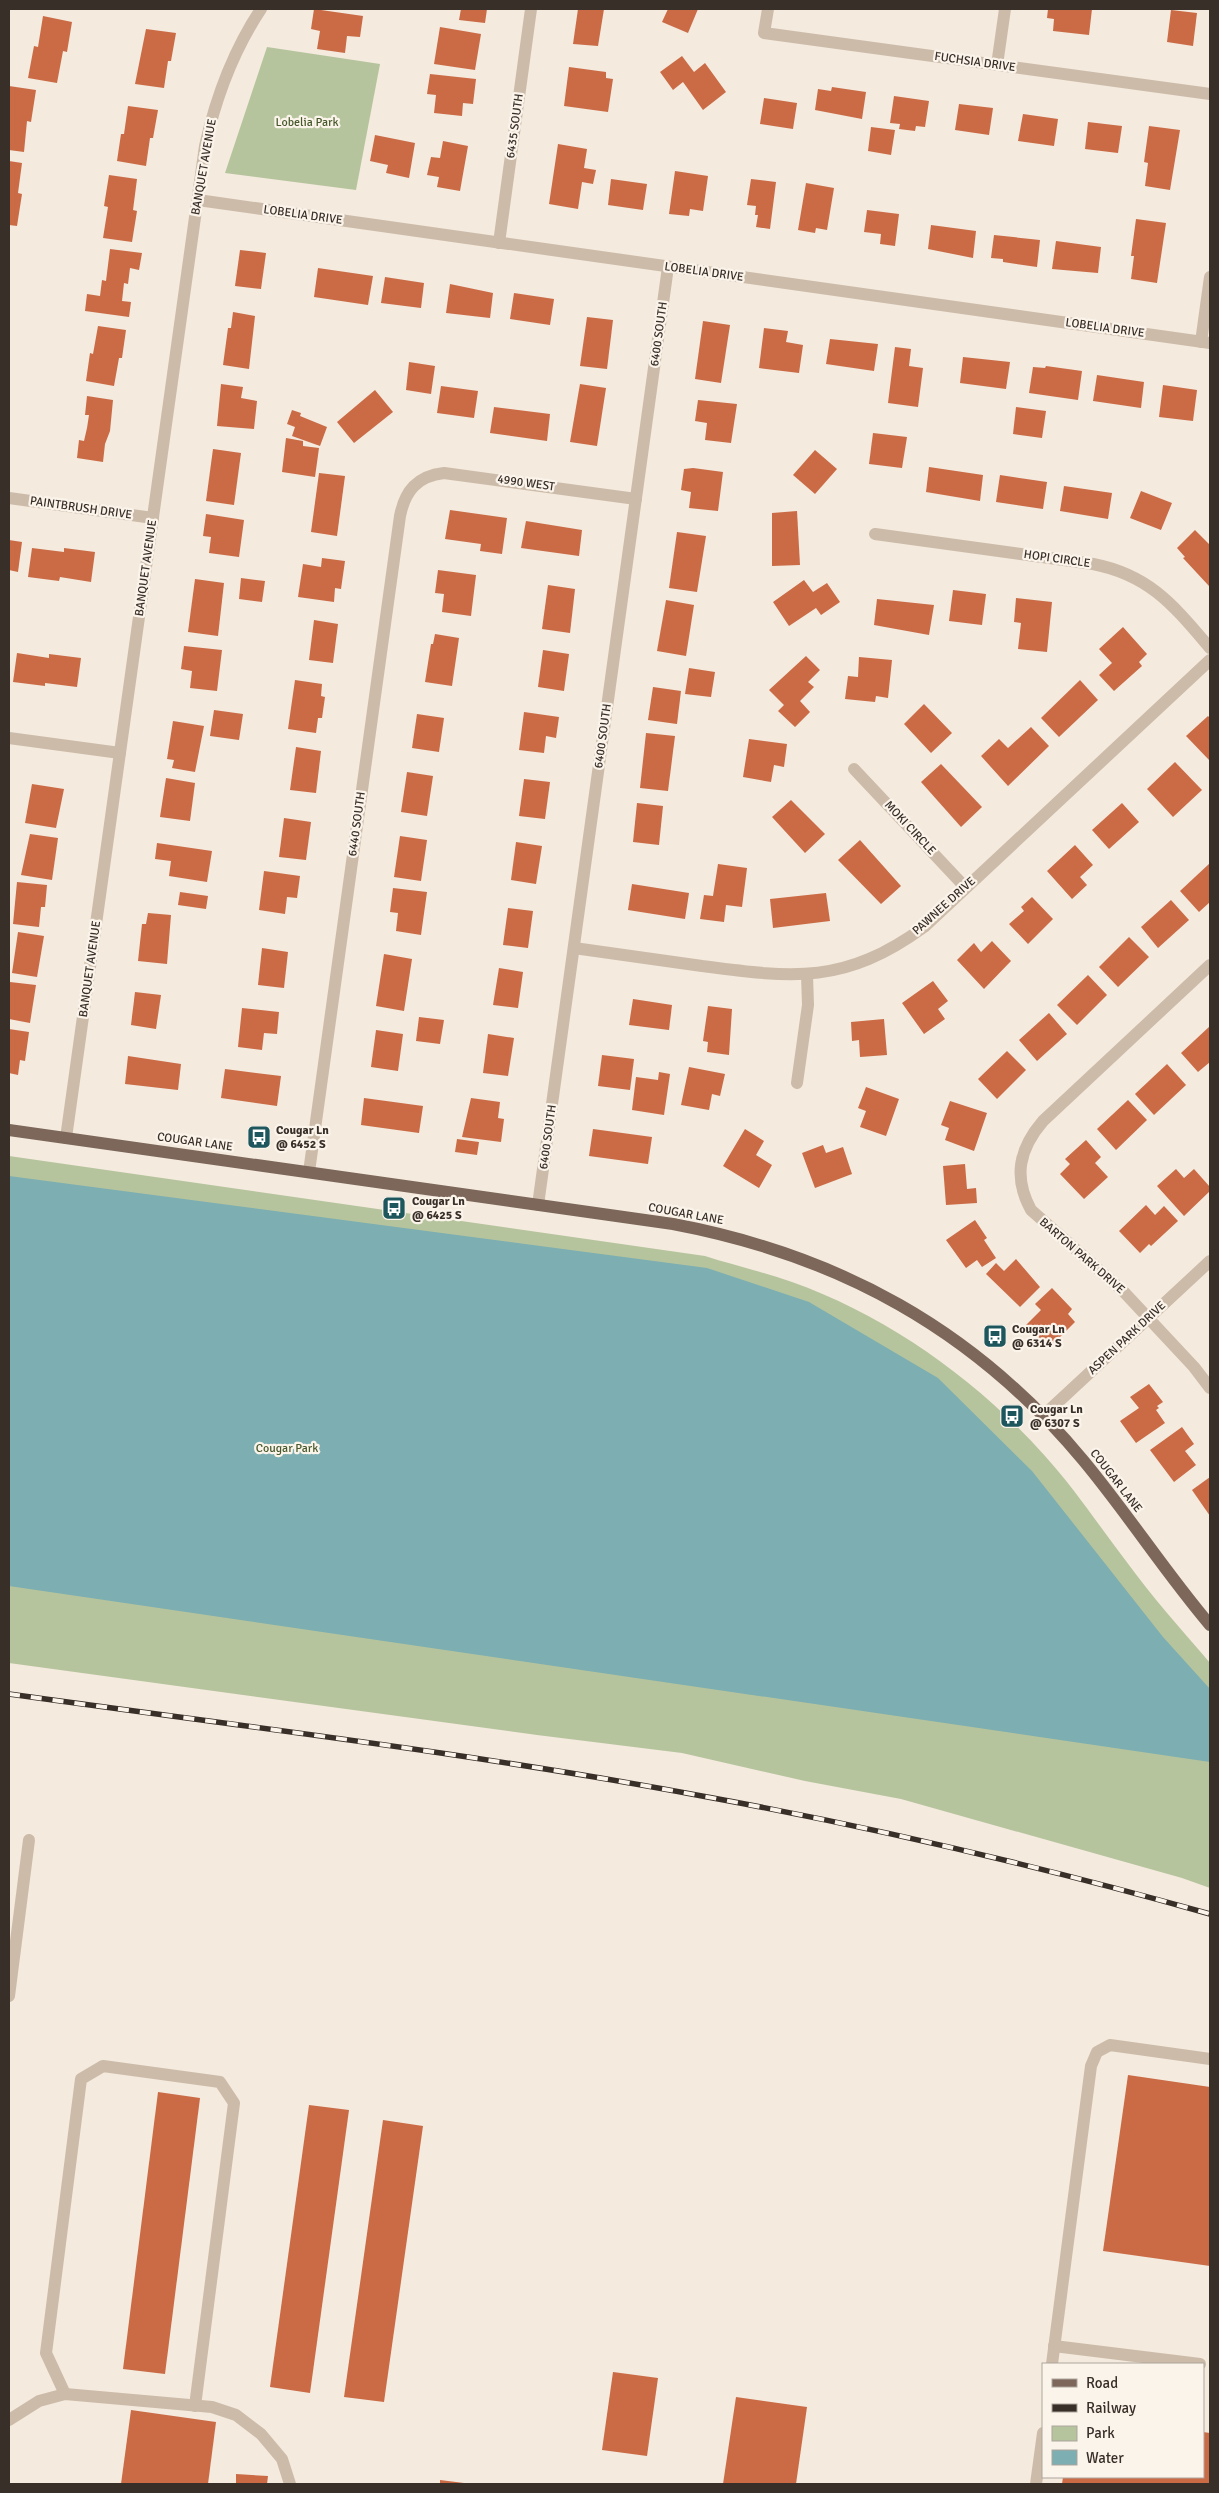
<svg xmlns="http://www.w3.org/2000/svg" width="1219" height="2493" font-family="Signika,sans-serif">
	<rect width="100%" height="100%" fill="#f4eade"/>
	<g fill="#b5c49d">
		<polygon points="267,47 380,64 356,190 225,173"/>
		<path d="M 9,1156 L 705,1256 C 733,1265 763,1272 792,1282 C 888,1316 978,1381 1045,1456 C 1075,1489 1099,1526 1126,1561 C 1152,1597 1182,1630 1210,1663 L 1210,1888 L 1182,1878 L 901,1799 L 805,1781 L 682,1753 L 537,1735 L 9,1663 Z"/>
	</g>
	<polygon fill="#7caeb2" points="9,1176 707,1268 809,1302 938,1378 1032,1471 1163,1637 1210,1689 1210,1762 9,1586"/>
	<g fill="#ca6b46">
		<polygon points="314,9 363,16 360,37 347,36 345,53 317,49 320,31 311,29"/>
		<polygon points="461,9 487,9 485,23 459,20"/>
		<polygon points="578,9 604,9 598,46 573,44"/>
		<polygon points="668,9 698,9 688,33 662,22"/>
		<polygon points="1048,9 1092,9 1089,35 1053,31 1054,19 1047,18"/>
		<polygon points="1171,10 1197,13 1193,46 1167,42"/>
		<polygon points="43,16 72,22 67,52 63,51 57,83 28,78 34,46 38,47"/>
		<polygon points="440,27 481,34 475,70 434,64"/>
		<polygon points="146,29 176,33 171,61 168,61 164,88 135,84"/>
		<polygon points="682,56 694,72 705,63 726,92 703,110 683,82 673,90 660,72"/>
		<polygon points="569,67 606,72 606,78 613,79 608,112 564,106"/>
		<polygon points="430,74 476,79 473,104 463,103 462,116 434,113 436,95 427,94"/>
		<polygon points="9,86 36,90 31,122 27,121 24,152 9,150"/>
		<polygon points="832,87 866,92 862,119 815,110 818,89 831,91"/>
		<polygon points="894,96 929,101 925,127 916,126 915,131 899,129 900,124 890,123"/>
		<polygon points="764,98 797,103 793,129 760,124"/>
		<polygon points="959,104 993,108 989,135 955,130"/>
		<polygon points="128,106 158,110 153,138 150,138 146,166 117,161 121,134 124,134"/>
		<polygon points="1023,114 1058,119 1054,146 1018,141"/>
		<polygon points="1088,122 1122,126 1118,153 1085,149"/>
		<polygon points="1149,126 1180,130 1170,190 1145,186 1148,163 1144,162"/>
		<polygon points="871,127 895,130 891,155 868,151"/>
		<polygon points="375,135 415,143 409,178 386,173 388,165 370,161"/>
		<polygon points="443,141 468,146 460,191 437,187 439,177 427,175 431,157 440,158"/>
		<polygon points="558,144 587,149 584,168 596,170 593,184 582,182 578,209 549,204"/>
		<polygon points="9,161 22,163 18,193 22,194 17,226 9,225"/>
		<polygon points="675,171 708,176 703,211 690,209 689,216 669,214"/>
		<polygon points="109,175 137,179 133,210 137,211 132,242 103,238 108,207 104,206"/>
		<polygon points="611,179 647,184 643,210 608,205"/>
		<polygon points="751,179 776,182 770,229 756,227 758,215 755,215 756,206 747,205"/>
		<polygon points="806,183 834,188 827,230 816,228 815,233 798,230"/>
		<polygon points="867,210 899,214 895,246 880,244 881,234 864,232"/>
		<polygon points="1136,219 1166,223 1157,283 1131,279 1134,256 1131,256"/>
		<polygon points="931,225 976,231 973,258 928,249"/>
		<polygon points="994,235 1040,240 1037,267 1003,262 1003,259 991,258"/>
		<polygon points="1056,241 1101,247 1098,273 1052,269"/>
		<polygon points="110,249 142,253 139,270 130,268 128,284 124,283 122,301 131,302 129,317 85,311 87,294 100,296 102,280 106,281"/>
		<polygon points="240,250 266,253 261,289 235,286"/>
		<polygon points="318,268 373,276 368,305 314,297"/>
		<polygon points="385,277 424,283 421,308 381,303"/>
		<polygon points="450,284 493,293 490,318 446,313"/>
		<polygon points="514,293 554,299 550,325 510,319"/>
		<polygon points="233,312 255,316 249,369 223,365 228,328 231,328"/>
		<polygon points="587,317 613,320 607,369 580,366"/>
		<polygon points="703,321 730,325 721,383 695,379"/>
		<polygon points="98,326 126,330 122,358 119,358 114,386 86,381 90,353 93,354"/>
		<polygon points="764,328 788,331 786,342 803,345 799,373 759,368"/>
		<polygon points="830,339 878,344 874,371 826,364"/>
		<polygon points="895,347 911,349 909,366 923,368 918,407 888,403"/>
		<polygon points="963,357 1010,362 1006,389 960,383"/>
		<polygon points="409,362 435,366 431,394 406,390"/>
		<polygon points="1046,366 1082,371 1078,400 1029,393 1033,367 1045,368"/>
		<polygon points="1097,375 1144,382 1141,408 1093,401"/>
		<polygon points="221,384 243,387 241,398 257,401 254,429 217,426"/>
		<polygon points="580,384 606,388 597,446 570,442"/>
		<polygon points="1163,385 1197,390 1193,421 1159,417"/>
		<polygon points="441,386 478,391 474,418 437,413"/>
		<polygon points="375,390 393,412 354,443 337,422"/>
		<polygon points="87,396 113,400 110,431 105,444 103,462 77,458 79,440 84,441 87,428 89,415 85,415"/>
		<polygon points="698,400 737,404 731,443 705,440 707,423 695,421"/>
		<polygon points="494,407 550,414 547,441 490,433"/>
		<polygon points="1016,407 1046,411 1042,438 1013,434"/>
		<polygon points="292,410 301,413 300,416 327,427 320,446 292,436 295,427 287,424"/>
		<polygon points="873,433 907,437 902,468 869,464"/>
		<polygon points="286,438 303,441 303,446 319,448 315,477 282,472"/>
		<polygon points="213,449 241,453 234,505 206,501"/>
		<polygon points="815,450 837,469 815,494 793,475"/>
		<polygon points="929,467 983,475 980,501 926,492"/>
		<polygon points="693,468 723,472 718,511 689,508 691,492 681,490 684,469"/>
		<polygon points="319,473 345,476 337,536 311,532"/>
		<polygon points="1000,475 1047,482 1043,509 996,502"/>
		<polygon points="1064,486 1112,493 1108,519 1060,511"/>
		<polygon points="1141,491 1172,503 1161,530 1130,518"/>
		<polygon points="450,510 507,518 502,554 480,551 481,544 445,539"/>
		<polygon points="797,511 800,565 772,566 772,513"/>
		<polygon points="206,514 244,520 239,557 209,553 211,537 203,536"/>
		<polygon points="526,521 582,530 579,556 521,548"/>
		<polygon points="1195,530 1210,545 1209,586 1183,558 1185,557 1177,548"/>
		<polygon points="677,532 706,536 697,592 669,588"/>
		<polygon points="9,540 22,542 18,572 9,570"/>
		<polygon points="32,548 64,552 64,548 95,552 91,582 60,577 59,581 28,577"/>
		<polygon points="322,558 345,561 341,589 335,588 334,602 298,597 303,564 321,567"/>
		<polygon points="438,570 476,575 471,616 442,612 444,594 435,593"/>
		<polygon points="241,578 265,581 262,602 239,599"/>
		<polygon points="195,579 224,583 218,636 188,632"/>
		<polygon points="804,580 813,592 827,583 840,602 821,615 816,608 789,626 773,602"/>
		<polygon points="548,585 575,589 570,633 542,629"/>
		<polygon points="953,590 986,594 982,625 949,621"/>
		<polygon points="1016,598 1052,602 1047,652 1018,649 1021,623 1014,622"/>
		<polygon points="877,599 934,605 929,635 874,625"/>
		<polygon points="666,600 694,605 686,656 657,651"/>
		<polygon points="314,620 338,624 333,663 309,660"/>
		<polygon points="1123,627 1147,654 1139,662 1142,666 1114,691 1099,675 1112,663 1099,649"/>
		<polygon points="435,634 459,638 452,686 425,682 431,644 433,644"/>
		<polygon points="184,646 222,650 217,691 190,688 192,671 181,669"/>
		<polygon points="543,650 569,654 564,691 538,687"/>
		<polygon points="17,653 49,658 49,654 81,658 77,687 45,683 45,686 13,682"/>
		<polygon points="806,656 820,670 808,682 814,687 800,701 810,712 795,727 778,711 784,705 769,690"/>
		<polygon points="859,657 892,660 888,698 876,696 875,702 845,699 848,676 858,677"/>
		<polygon points="689,668 715,672 711,697 685,694"/>
		<polygon points="295,680 322,684 321,696 325,697 322,718 318,718 316,733 288,729"/>
		<polygon points="1080,680 1098,700 1059,737 1041,718"/>
		<polygon points="653,687 681,691 677,724 648,720"/>
		<polygon points="924,704 952,733 931,753 904,724"/>
		<polygon points="214,710 243,714 239,740 210,736"/>
		<polygon points="524,712 559,717 556,738 546,736 544,753 519,750"/>
		<polygon points="417,714 444,718 439,752 412,748"/>
		<polygon points="1208,716 1210,718 1210,761 1186,736"/>
		<polygon points="173,721 204,726 195,772 172,768 174,760 167,759"/>
		<polygon points="1031,727 1049,746 1008,786 981,756 999,739 1008,748"/>
		<polygon points="646,733 675,736 668,791 640,788"/>
		<polygon points="749,739 787,744 784,767 774,765 771,782 743,777"/>
		<polygon points="296,747 321,751 316,793 290,790"/>
		<polygon points="1175,762 1202,790 1173,817 1147,789"/>
		<polygon points="941,764 982,807 961,827 921,782"/>
		<polygon points="407,772 433,776 427,816 401,812"/>
		<polygon points="166,778 195,783 190,821 160,817"/>
		<polygon points="524,779 550,782 545,819 519,816"/>
		<polygon points="32,784 64,789 56,828 25,823"/>
		<polygon points="791,800 825,834 805,853 772,817"/>
		<polygon points="637,803 663,806 659,845 633,842"/>
		<polygon points="1122,803 1139,822 1109,849 1092,830"/>
		<polygon points="284,818 311,822 306,860 279,857"/>
		<polygon points="30,834 58,838 52,880 21,875"/>
		<polygon points="400,836 427,840 421,881 394,877"/>
		<polygon points="860,840 901,886 881,904 838,860"/>
		<polygon points="516,842 542,846 536,884 511,880"/>
		<polygon points="157,843 212,851 207,882 169,876 171,861 155,859"/>
		<polygon points="1075,845 1093,865 1080,877 1087,885 1072,899 1047,871"/>
		<polygon points="1210,863 1210,902 1199,912 1180,891"/>
		<polygon points="718,864 747,868 742,907 726,905 724,922 700,919 704,895 713,896"/>
		<polygon points="264,871 300,876 297,898 287,897 285,914 259,910"/>
		<polygon points="17,882 47,885 45,907 41,907 39,927 13,924"/>
		<polygon points="632,884 689,893 685,919 628,910"/>
		<polygon points="393,888 427,892 421,935 396,931 398,913 390,912"/>
		<polygon points="180,892 208,896 206,909 178,905"/>
		<polygon points="826,893 830,921 773,928 770,899"/>
		<polygon points="1032,897 1053,919 1028,944 1009,924 1024,911 1021,907"/>
		<polygon points="1171,900 1189,920 1158,948 1141,927"/>
		<polygon points="508,908 533,911 528,948 503,945"/>
		<polygon points="148,913 171,915 167,964 138,961 142,924 146,924"/>
		<polygon points="18,932 44,936 37,977 12,973"/>
		<polygon points="1129,937 1149,957 1118,987 1099,967"/>
		<polygon points="992,941 1011,961 984,989 957,960 974,943 981,952"/>
		<polygon points="262,948 288,952 284,988 258,985"/>
		<polygon points="384,954 412,959 404,1011 376,1006"/>
		<polygon points="499,968 523,972 518,1008 493,1005"/>
		<polygon points="1088,975 1107,995 1077,1025 1057,1005"/>
		<polygon points="933,981 948,1001 938,1009 945,1019 924,1034 902,1003"/>
		<polygon points="10,982 36,985 30,1023 9,1019"/>
		<polygon points="135,992 161,995 156,1029 131,1025"/>
		<polygon points="633,999 672,1005 669,1030 629,1025"/>
		<polygon points="708,1006 732,1009 729,1055 707,1052 708,1042 703,1041"/>
		<polygon points="242,1008 279,1012 277,1034 264,1033 262,1050 238,1047"/>
		<polygon points="1049,1013 1067,1034 1037,1061 1019,1040"/>
		<polygon points="419,1017 444,1020 440,1044 416,1041"/>
		<polygon points="884,1019 887,1055 860,1057 859,1040 852,1041 851,1022"/>
		<polygon points="1210,1026 1210,1062 1198,1072 1181,1053"/>
		<polygon points="9,1029 29,1032 25,1061 20,1060 18,1075 9,1073"/>
		<polygon points="376,1030 403,1034 398,1071 371,1067"/>
		<polygon points="488,1034 514,1038 508,1076 483,1073"/>
		<polygon points="1007,1051 1026,1070 997,1099 978,1079"/>
		<polygon points="602,1055 634,1059 630,1090 598,1086"/>
		<polygon points="128,1056 181,1064 178,1090 125,1084"/>
		<polygon points="1167,1064 1186,1085 1154,1115 1135,1094"/>
		<polygon points="689,1067 725,1074 720,1096 712,1094 709,1110 681,1105"/>
		<polygon points="225,1069 281,1076 277,1106 221,1098"/>
		<polygon points="659,1072 670,1074 664,1115 632,1110 636,1077 658,1080"/>
		<polygon points="866,1087 899,1099 886,1136 860,1127 866,1111 858,1108"/>
		<polygon points="364,1098 423,1106 419,1133 361,1125"/>
		<polygon points="471,1098 500,1102 498,1118 504,1119 501,1142 462,1137"/>
		<polygon points="1128,1100 1147,1120 1116,1150 1097,1129"/>
		<polygon points="950,1101 987,1113 974,1151 945,1140 949,1128 941,1125"/>
		<polygon points="593,1129 652,1137 648,1164 589,1156"/>
		<polygon points="745,1129 764,1141 756,1155 772,1165 759,1188 723,1166"/>
		<polygon points="457,1139 479,1142 477,1155 455,1152"/>
		<polygon points="1086,1140 1101,1157 1095,1163 1108,1177 1084,1199 1060,1174 1070,1164 1065,1159"/>
		<polygon points="823,1145 826,1153 843,1147 852,1174 815,1188 802,1153"/>
		<polygon points="965,1164 967,1189 976,1188 977,1203 946,1205 943,1166"/>
		<polygon points="1176,1169 1184,1178 1194,1169 1210,1187 1210,1191 1184,1216 1157,1186"/>
		<polygon points="1146,1205 1155,1215 1164,1206 1178,1221 1151,1246 1149,1244 1140,1253 1119,1231"/>
		<polygon points="975,1220 987,1238 984,1240 996,1258 982,1267 977,1260 966,1268 946,1240"/>
		<polygon points="1016,1259 1040,1287 1020,1307 986,1274 996,1263 1004,1271"/>
		<polygon points="1052,1288 1072,1309 1068,1314 1075,1322 1049,1348 1026,1325 1041,1310 1035,1304"/>
		<polygon points="1149,1384 1163,1402 1157,1406 1159,1408 1156,1410 1165,1423 1136,1443 1120,1421 1139,1408 1130,1397"/>
		<polygon points="1182,1427 1194,1444 1185,1451 1196,1465 1174,1482 1150,1450"/>
		<polygon points="1210,1477 1210,1516 1192,1490"/>
		<polygon points="1128,2075 1210,2087 1210,2266 1103,2251"/>
		<polygon points="158,2092 200,2098 165,2374 123,2369"/>
		<polygon points="309,2105 349,2110 310,2393 270,2387"/>
		<polygon points="383,2120 423,2126 384,2402 344,2397"/>
		<polygon points="613,2372 658,2378 647,2456 602,2450"/>
		<polygon points="736,2397 807,2407 796,2484 723,2484"/>
		<polygon points="131,2410 216,2422 208,2484 121,2484"/>
		<polygon points="1203,2432 1210,2433 1210,2484 1062,2484 1063,2477 1203,2477"/>
		<polygon points="236,2474 268,2476 267,2484 236,2484"/>
		<polygon points="440,2480 464,2483 464,2484 440,2484"/>
	</g>
	<g fill="none" stroke-linecap="round" stroke-linejoin="round">
		<g stroke="#ccbba9" stroke-width="12">
			<polyline points="768,9 764,33 1210,94"/>
			<polyline points="997,65 1005,9"/>
			<polyline points="198,200 1210,343"/>
			<polyline points="499,243 531,9"/>
			<polyline points="1201,342 1210,277"/>
			<polyline points="9,498 153,518"/>
			<path d="M 875,534 L 1093,564 C 1150,575 1174,606 1210,648"/>
			<polyline points="9,738 120,753"/>
			<polyline points="854,769 965,887"/>
			<path d="M 574,948 C 616,954 659,960 702,966 C 794,978 844,985 924,927 L 1210,660"/>
			<path d="M 1210,965 L 1043,1121 C 1019,1149 1013,1177 1031,1210 L 1123,1291 L 1194,1367 L 1210,1388"/>
			<polyline points="797,1083 808,1005 807,975"/>
			<path d="M 66,1138 L 205,146 C 216,97 233,51 261,9"/>
			<path d="M 309,1172 L 400,516 C 405,491 417,476 444,473 L 636,499"/>
			<polyline points="538,1205 668,267"/>
			<polyline points="1043,1416 1210,1261"/>
			<polyline points="9,1996 29,1840"/>
			<polyline points="1054,2346 1200,2364"/>
			<polyline points="1052,2364 1091,2066 1097,2052 1110,2045 1210,2059"/>
			<polyline points="65,2394 46,2353 81,2079 103,2066 220,2082 234,2103 195,2406"/>
			<polyline points="9,2420 39,2401 65,2394 212,2407 236,2415 261,2434 282,2459 290,2484"/>
			<polyline points="1036,2484 1043,2433"/>
		</g>
		<path stroke="#7c675a" stroke-width="12" d="M 9,1130 L 673,1224 C 838,1255 974,1329 1083,1460 C 1128,1514 1165,1572 1210,1625"/>
		<g stroke="#392f29" stroke-width="5.5">
			<path id="rail" d="M 9,1694 C 240,1726 472,1753 702,1796 C 873,1827 1043,1867 1210,1914"/>
		</g>
		<use href="#rail" stroke="#fbf4eb" stroke-width="4" stroke-dasharray="11" stroke-linecap="butt"/>
	</g>
	<defs>
		<g id="bus-square" transform="scale(1.25)"><rect x="-9" y="-9" width="18" height="18" rx="4" fill="#1d565d" stroke="#fbf4eb"/><path d="M-5-6H5V4H4V6H2V4H-2V6H-4V4H-5ZM-3.5-4V0h7V-4ZM-3.5 1.2v1.5H-2V1.2ZM2 1.2v1.5H3.5V1.2Z" fill="#fff"/></g>
	</defs>
	<g fill-rule="evenodd">
		<use href="#bus-square" x="259" y="1137"/>
		<use href="#bus-square" x="394" y="1208"/>
		<use href="#bus-square" x="995" y="1336"/>
		<use href="#bus-square" x="1012" y="1416"/>
	</g>
	<g text-anchor="middle" dominant-baseline="central" stroke-width="4.5" stroke-linejoin="round" paint-order="stroke">
		<g font-size="12" fill="#392f29" stroke="#fbf4eb">
			<text transform="translate(975 62) rotate(8)">FUCHSIA DRIVE</text>
			<text transform="translate(515 126) rotate(-82)">6435 SOUTH</text>
			<text transform="translate(204 167) rotate(-80)">BANQUET AVENUE</text>
			<text transform="translate(303 215) rotate(8)">LOBELIA DRIVE</text>
			<text transform="translate(704 272) rotate(8)">LOBELIA DRIVE</text>
			<text transform="translate(1105 328) rotate(8)">LOBELIA DRIVE</text>
			<text transform="translate(659 334) rotate(-82)">6400 SOUTH</text>
			<text transform="translate(526 483) rotate(8)">4990 WEST</text>
			<text transform="translate(81 508) rotate(8)">PAINTBRUSH DRIVE</text>
			<text transform="translate(1057 559) rotate(8)">HOPI CIRCLE</text>
			<text transform="translate(146 568) rotate(-82)">BANQUET AVENUE</text>
			<text transform="translate(603 736) rotate(-82)">6400 SOUTH</text>
			<text transform="translate(357 824) rotate(-82)">6440 SOUTH</text>
			<text transform="translate(910 828) rotate(47)">MOKI CIRCLE</text>
			<text transform="translate(944 906) rotate(-42)">PAWNEE DRIVE</text>
			<text transform="translate(90 969) rotate(-82)">BANQUET AVENUE</text>
			<text transform="translate(548 1137) rotate(-82)">6400 SOUTH</text>
			<text transform="translate(195 1142) rotate(8)">COUGAR LANE</text>
			<text transform="translate(686 1214) rotate(10)">COUGAR LANE</text>
			<text transform="translate(1082 1256) rotate(41)">BARTON PARK DRIVE</text>
			<text transform="translate(1127 1338) rotate(-43)">ASPEN PARK DRIVE</text>
			<text transform="translate(1116 1481) rotate(52)">COUGAR LANE</text>
		</g>
		<g font-size="12" fill="#47592c" stroke="#fbf4eb">
			<text x="307" y="122">Lobelia Park</text>
			<text x="287" y="1448">Cougar Park</text>
		</g>
		<g font-size="12" font-weight="bold" fill="#392f29" stroke="#fbf4eb" text-anchor="start">
			<text x="276" y="1130">Cougar Ln<tspan x="276" dy="14">@ 6452 S</tspan></text>
			<text x="412" y="1201">Cougar Ln<tspan x="412" dy="14">@ 6425 S</tspan></text>
			<text x="1012" y="1329">Cougar Ln<tspan x="1012" dy="14">@ 6314 S</tspan></text>
			<text x="1030" y="1409">Cougar Ln<tspan x="1030" dy="14">@ 6307 S</tspan></text>
		</g>
	</g>
	<rect width="1219" height="2493" fill="none" stroke="#392f29" stroke-width="20"/>
	<rect x="1042" y="2363" width="162" height="115" fill="#fbf4eb" stroke="#ada59d"/>
	<rect x="1052" y="2379" width="25" height="8" fill="#7c675a" stroke="#ada59d"/>
	<text x="1086" y="2388" font-size="15" fill="#392f29">Road</text>
	<rect x="1052" y="2404" width="25" height="8" fill="#392f29" stroke="#ada59d"/>
	<text x="1086" y="2413" font-size="15" fill="#392f29">Railway</text>
	<rect x="1052" y="2426" width="25" height="15" fill="#b5c49d" stroke="#ada59d"/>
	<text x="1086" y="2438" font-size="15" fill="#392f29">Park</text>
	<rect x="1052" y="2450" width="25" height="15" fill="#7caeb2" stroke="#ada59d"/>
	<text x="1086" y="2463" font-size="15" fill="#392f29">Water</text>
</svg>
